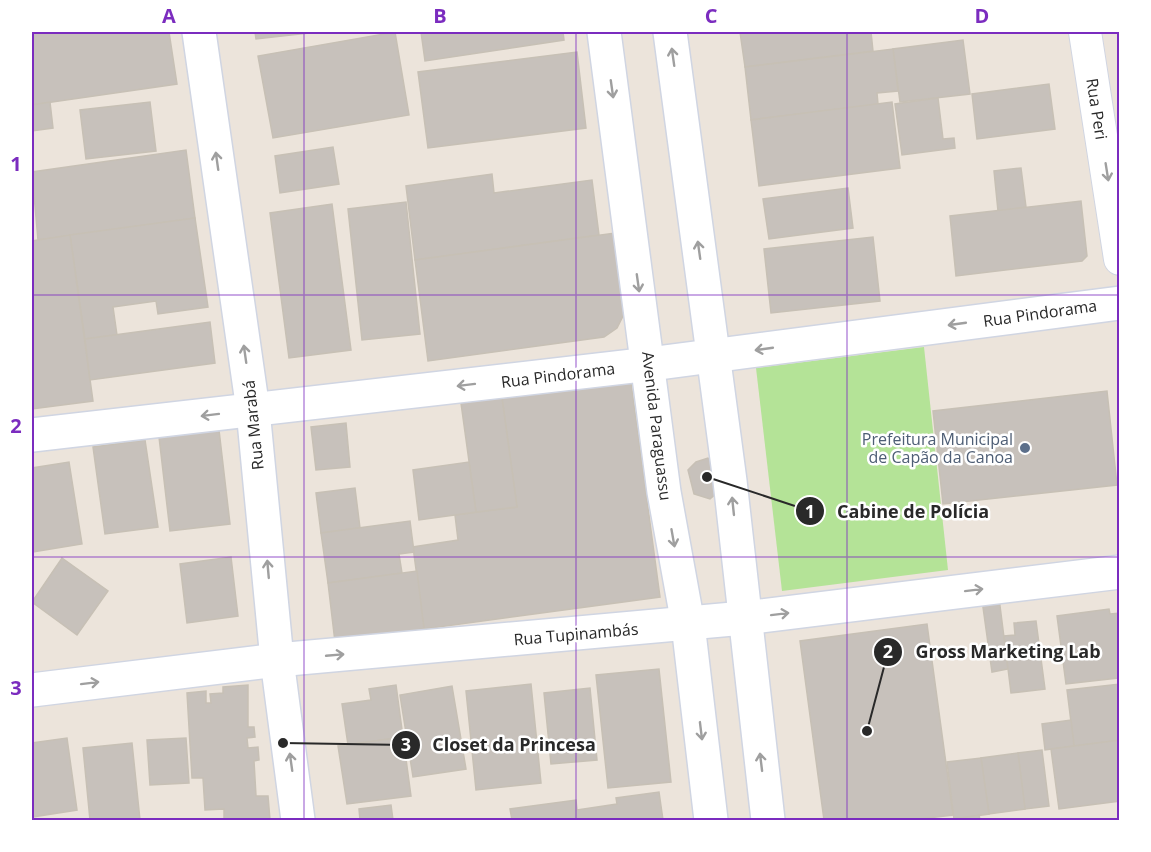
<svg xmlns="http://www.w3.org/2000/svg" width="1151" height="852" font-family="'Open Sans',sans-serif">
	<rect width="100%" height="100%" fill="#ece4db"/>
	<polygon fill="#b4e397" points="924,347 948,570 782,591 756,368"/>
	<g fill="#c7c1bb" stroke="#c7c0b5" stroke-width="1.5">
		<polygon points="44,32 169,32 177,84 32,105 32,33"/>
		<polygon points="255,32 318,32 256,39"/>
		<polygon points="395,32 409,115 273,138 258,56"/>
		<polygon points="421,32 563,32 564,40 425,61"/>
		<polygon points="740,32 871,32 873,51 745,67"/>
		<polygon points="963,40 970,94 900,102 893,49"/>
		<polygon points="893,49 898,91 877,93 878,104 751,120 745,67"/>
		<polygon points="577,52 586,128 428,148 418,72"/>
		<polygon points="1049,84 1055,129 977,139 972,94"/>
		<polygon points="938,98 943,139 954,138 955,148 902,155 895,104"/>
		<polygon points="50,102 53,128 32,131 32,105"/>
		<polygon points="150,102 156,151 86,159 80,110"/>
		<polygon points="892,102 900,168 759,186 751,120"/>
		<polygon points="333,147 339,184 280,193 275,156"/>
		<polygon points="186,150 195,218 38,240 32,172"/>
		<polygon points="1021,168 1026,207 998,211 994,171"/>
		<polygon points="492,174 494,193 592,180 599,235 415,260 406,186"/>
		<polygon points="848,188 853,228 769,239 763,199"/>
		<polygon points="1081,201 1087,256 1082,261 956,276 950,216"/>
		<polygon points="406,202 420,334 362,340 348,209"/>
		<polygon points="332,204 351,350 289,358 270,213"/>
		<polygon points="195,218 208,307 158,314 156,301 113,307 117,335 85,339 70,235"/>
		<polygon points="615,233 625,312 617,328 604,337 428,361 415,260"/>
		<polygon points="70,235 93,401 32,409 32,241"/>
		<polygon points="873,237 880,301 771,313 764,249"/>
		<polygon points="210,322 215,363 90,380 85,339"/>
		<polygon points="630,375 660,597 424,629 413,547 458,540 455,515 517,507 502,398"/>
		<polygon points="501,391 517,507 476,512 460,396"/>
		<polygon points="1107,391 1117,485 943,504 933,411"/>
		<polygon points="346,423 350,467 316,470 311,427"/>
		<polygon points="219,430 230,524 170,531 159,437"/>
		<polygon points="145,440 158,527 105,534 93,447"/>
		<polygon points="708,458 724,469 726,485 710,499 694,494 688,470 696,462"/>
		<polygon points="69,462 82,544 32,552 32,468"/>
		<polygon points="469,462 476,512 419,520 413,470"/>
		<polygon points="355,488 360,528 321,533 316,493"/>
		<polygon points="410,521 414,552 399,554 402,573 328,583 321,533"/>
		<polygon points="231,557 238,616 187,623 180,564"/>
		<polygon points="62,558 108,591 77,635 32,602"/>
		<polygon points="417,571 424,629 335,642 328,583"/>
		<polygon points="999,598 1008,669 992,672 982,600"/>
		<polygon points="1109,609 1110,614 1120,613 1118,678 1066,684 1057,616"/>
		<polygon points="1036,621 1045,689 1011,693 1004,636 1015,635 1014,623"/>
		<polygon points="927,624 953,815 911,820 824,820 800,641"/>
		<polygon points="659,669 671,782 608,788 596,675"/>
		<polygon points="531,684 541,783 476,790 466,691"/>
		<polygon points="1120,684 1120,740 1074,746 1067,690"/>
		<polygon points="248,685 248,727 254,727 255,737 247,738 248,748 258,747 259,760 254,761 256,796 268,796 270,820 224,820 224,809 205,810 203,778 192,778 187,693 206,691 206,703 211,703 210,694 223,693 223,687"/>
		<polygon points="396,685 403,737 348,745 342,704 371,700 369,689"/>
		<polygon points="452,686 466,769 413,777 400,695"/>
		<polygon points="590,688 597,760 551,764 544,693"/>
		<polygon points="1071,720 1074,746 1045,750 1042,724"/>
		<polygon points="403,737 411,796 347,804 338,746"/>
		<polygon points="67,738 77,810 32,817 32,743"/>
		<polygon points="186,738 189,783 150,785 147,740"/>
		<polygon points="1120,740 1120,801 1059,809 1051,749"/>
		<polygon points="132,743 140,820 90,820 83,748"/>
		<polygon points="1042,750 1049,806 1025,809 1018,753"/>
		<polygon points="1018,753 1025,809 989,814 981,758"/>
		<polygon points="981,758 989,814 954,819 947,762"/>
		<polygon points="659,792 663,820 512,820 510,809 576,800 577,810 617,804 616,798"/>
		<polygon points="391,805 393,820 360,820 359,809"/>
		<polygon points="979,815 980,820 940,820 954,819"/>
	</g>
	<g fill="none" stroke-linecap="round" stroke-linejoin="round">
		<g stroke="#d0d5e2" stroke-width="34">
			<polyline id="street" points="1085,32 1120,259"/>
		</g>
		<g stroke="#d0d5e2" stroke-width="36">
			<g id="secondary">
				<polyline points="199,32 253,410 277,660 298,820"/>
				<polyline points="604,32 664,492 688,624 711,820"/>
				<polyline points="670,32 730,481 768,820"/>
				<polyline points="32,435 650,364 1120,303"/>
				<polyline points="32,690 277,660 744,618 1120,572"/>
			</g>
		</g>
		<use href="#street" stroke="#fff" stroke-width="32"/>
		<use href="#secondary" stroke="#fff" stroke-width="33"/>
	</g>
	<defs><path id="oneway-shaft" d="M-6 0H5M1.5-3L5.5 0L1.5 3" fill="none" stroke-width="1.6" stroke-linecap="round" stroke-linejoin="round" transform="scale(1.5)"/></defs>
	<g stroke="#9f9f9f">
		<use href="#oneway-shaft" transform="translate(673 57) rotate(-98)"/>
		<use href="#oneway-shaft" transform="translate(612 89) rotate(82)"/>
		<use href="#oneway-shaft" transform="translate(217 161) rotate(-98)"/>
		<use href="#oneway-shaft" transform="translate(1107 172) rotate(81)"/>
		<use href="#oneway-shaft" transform="translate(699 250) rotate(-98)"/>
		<use href="#oneway-shaft" transform="translate(638 283) rotate(82)"/>
		<use href="#oneway-shaft" transform="translate(957 324) rotate(172)"/>
		<use href="#oneway-shaft" transform="translate(764 349) rotate(172)"/>
		<use href="#oneway-shaft" transform="translate(245 354) rotate(-98)"/>
		<use href="#oneway-shaft" transform="translate(466 385) rotate(173)"/>
		<use href="#oneway-shaft" transform="translate(210 415) rotate(173)"/>
		<use href="#oneway-shaft" transform="translate(733 506) rotate(-96)"/>
		<use href="#oneway-shaft" transform="translate(673 538) rotate(80)"/>
		<use href="#oneway-shaft" transform="translate(268 569) rotate(-95)"/>
		<use href="#oneway-shaft" transform="translate(974 590) rotate(-7)"/>
		<use href="#oneway-shaft" transform="translate(780 614) rotate(-7)"/>
		<use href="#oneway-shaft" transform="translate(335 655) rotate(-5)"/>
		<use href="#oneway-shaft" transform="translate(90 683) rotate(-7)"/>
		<use href="#oneway-shaft" transform="translate(701 731) rotate(83)"/>
		<use href="#oneway-shaft" transform="translate(291 762) rotate(-98)"/>
		<use href="#oneway-shaft" transform="translate(761 762) rotate(-97)"/>
	</g>
	<path fill="none" stroke="#7b2cbf" stroke-width="1.5" stroke-opacity="0.55" d="M 304,32 L 304,820M 576,32 L 576,820M 847,32 L 847,820M 32,295 L 1120,295M 32,557 L 1120,557"/>
	<circle fill="#5c6f8a" stroke="#fff" stroke-width="2" cx="1025" cy="448" r="6"/>
	<g text-anchor="middle" dominant-baseline="central" stroke-width="5" stroke-linejoin="round" paint-order="stroke">
		<g font-size="16" fill="#292929" stroke="#fff">
			<text transform="translate(1097 109) rotate(81)">Rua Peri</text>
			<text transform="translate(1040 313) rotate(-8)">Rua Pindorama</text>
			<text transform="translate(558 375) rotate(-7)">Rua Pindorama</text>
			<text transform="translate(253 425) rotate(-96)">Rua Marabá</text>
			<text transform="translate(657 426) rotate(83)">Avenida Paraguassu</text>
			<text transform="translate(576 634) rotate(-5)">Rua Tupinambás</text>
		</g>
		<g font-size="16" fill="#4e5e75" stroke="#fff" text-anchor="end">
			<text x="1013" y="439">Prefeitura Municipal<tspan x="1013" dy="18">de Capão da Canoa</tspan></text>
		</g>
	</g>
	<path fill="none" stroke="#292929" stroke-width="2" d="M707 477L810 511M867 731L888 652M283 743L406 745"/>
	<g fill="#292929" stroke="#fff" stroke-width="2">
		<circle cx="707" cy="477" r="6"/>
		<circle cx="867" cy="731" r="6"/>
		<circle cx="283" cy="743" r="6"/>
		<circle cx="810" cy="511" r="15"/>
		<circle cx="888" cy="652" r="15"/>
		<circle cx="406" cy="745" r="15"/>
	</g>
	<g font-size="18" text-anchor="middle" font-weight="bold" fill="#fff">
		<text x="810" y="518">1</text>
		<text x="888" y="658">2</text>
		<text x="406" y="751">3</text>
	</g>
	<g font-size="18" text-anchor="middle" font-weight="bold" fill="#292929" stroke="#fff" stroke-width="5" stroke-linejoin="round" paint-order="stroke">
		<text x="913" y="518">Cabine de Polícia</text>
		<text x="1008" y="658">Gross Marketing Lab</text>
		<text x="514" y="751">Closet da Princesa</text>
	</g>
	<rect width="1151" height="852" fill="none" stroke="#ffffff" stroke-width="66"/>
	<rect x="33" y="33" width="1085" height="786" fill="none" stroke="#7b2cbf" stroke-width="2"/>
	<g font-size="20" text-anchor="middle" font-weight="bold" fill="#7b2cbf">
		<text x="169" y="23">A</text>
		<text x="440" y="23">B</text>
		<text x="711" y="23">C</text>
		<text x="982" y="23">D</text>
		<text x="16" y="171">1</text>
		<text x="16" y="433">2</text>
		<text x="16" y="695">3</text>
	</g>
</svg>
